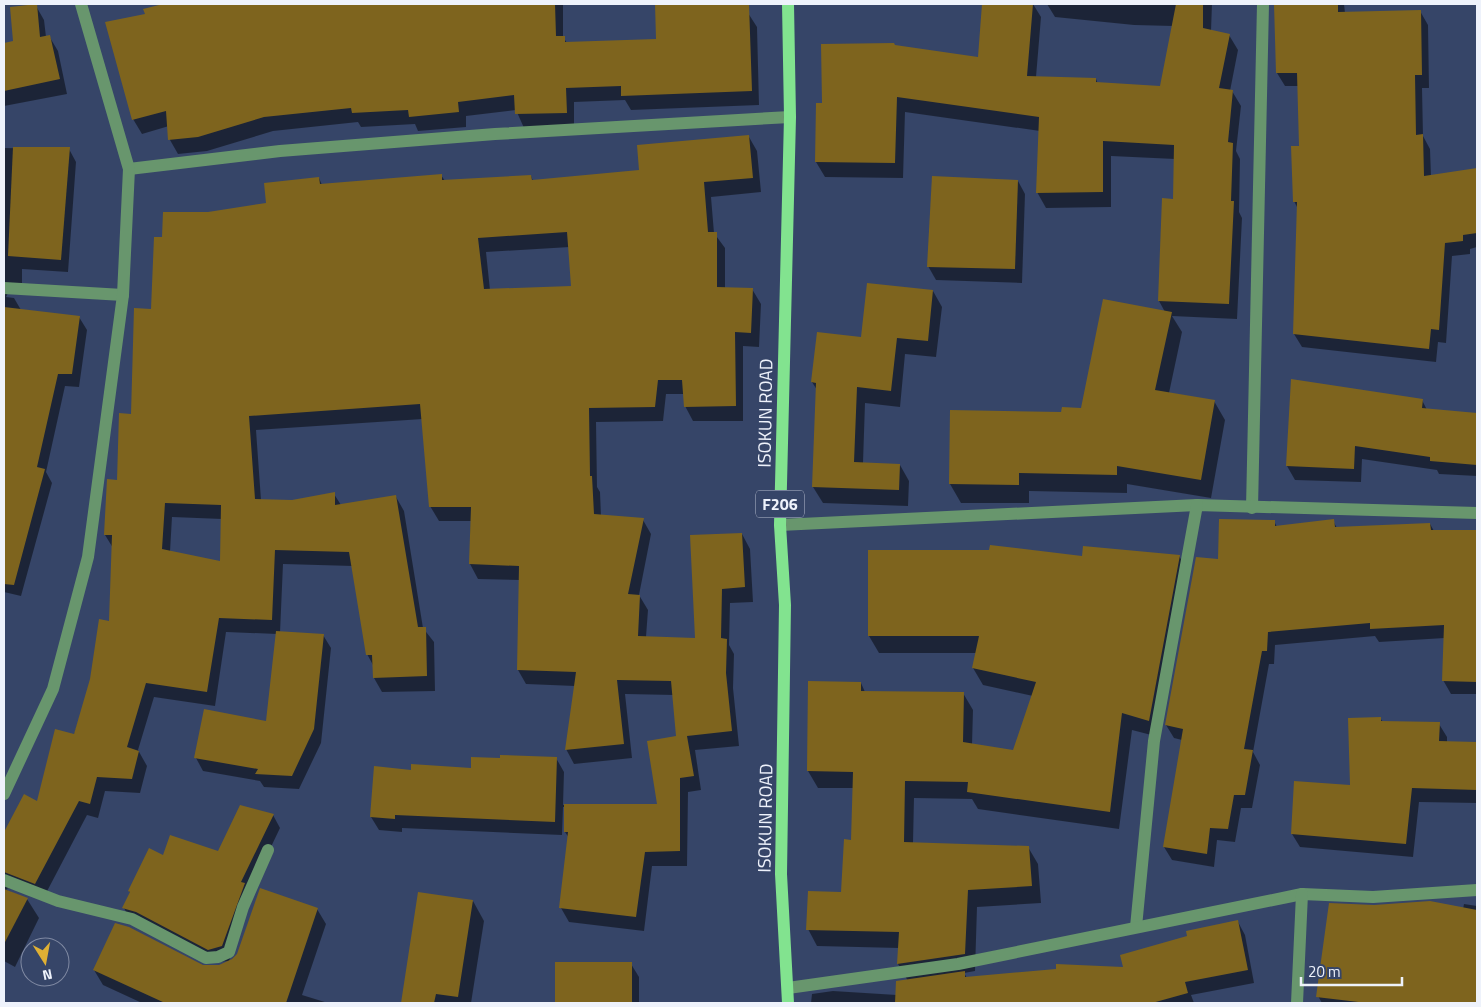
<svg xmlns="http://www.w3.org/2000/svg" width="1481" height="1007" font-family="'Titillium Web',sans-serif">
	<rect width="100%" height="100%" fill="#364568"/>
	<g fill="#0007" fill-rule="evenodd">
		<polygon points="167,4 563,4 563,37 567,43 657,40 657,4 740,4 740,13 748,13 757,27 759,105 631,110 625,100 574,102 574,127 524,128 516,110 466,116 466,127 418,131 415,124 361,127 358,122 273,131 207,151 178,154 170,140 169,126 142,134 133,119 146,15 145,10"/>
		<polygon points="983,4 1033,4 1041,17 1036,77 1096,79 1098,84 1161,87 1173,26 1134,25 1055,17 1047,4 1212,4 1211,31 1229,35 1238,50 1230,91 1232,91 1241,106 1236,151 1240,159 1239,212 1242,218 1237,319 1172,316 1182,332 1169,393 1214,401 1225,420 1211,498 1127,484 1127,493 1029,491 1029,503 961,503 950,484 1063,413 1082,409 1165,312 1159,301 1174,200 1175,159 1111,156 1111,207 1046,208 1037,192 1040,131 905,112 903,178 825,177 816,162 823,104 895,47 979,59"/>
		<polygon points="1276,4 1344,4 1345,13 1420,11 1428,25 1429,88 1422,88 1423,136 1430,149 1431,176 1477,169 1477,247 1470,249 1470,254 1452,256 1446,343 1438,342 1436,362 1302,347 1294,334 1298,209 1294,201 1300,147 1299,86 1285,86 1277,73"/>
		<polygon points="36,6 44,20 46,37 49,36 58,51 67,94 4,106 4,44 15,42"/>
		<path d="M 749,137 L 757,151 L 761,192 L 711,197 L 714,233 L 725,248 L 725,288 L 752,289 L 761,304 L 759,347 L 743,346 L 743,421 L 693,421 L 685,406 L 684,394 L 666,394 L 663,421 L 596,422 L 597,487 L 600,492 L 601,516 L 643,520 L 651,534 L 639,595 L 648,610 L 646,637 L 697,639 L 742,534 L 750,549 L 753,602 L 730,603 L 729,645 L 734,654 L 733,688 L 739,746 L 695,750 L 701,790 L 688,792 L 687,866 L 652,866 L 644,931 L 569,922 L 561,908 L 569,838 L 565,832 L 565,807 L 563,807 L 562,835 L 402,828 L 402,832 L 379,830 L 371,817 L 412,771 L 472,770 L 556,758 L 564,772 L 563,805 L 659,805 L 678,737 L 674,695 L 625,694 L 632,758 L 574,764 L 566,749 L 575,686 L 526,684 L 518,670 L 520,580 L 478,579 L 470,564 L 471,521 L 439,521 L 430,506 L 423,419 L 256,430 L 261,500 L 292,501 L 334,494 L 341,505 L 396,497 L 404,511 L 423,628 L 434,642 L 435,691 L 382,692 L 374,678 L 373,665 L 367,654 L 353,566 L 283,564 L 280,633 L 323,635 L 331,648 L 321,743 L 299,789 L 264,787 L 260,781 L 203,771 L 196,758 L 268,722 L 277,634 L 226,632 L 215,706 L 154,697 L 138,750 L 147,766 L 140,793 L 105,791 L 98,818 L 87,815 L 44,897 L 8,888 L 6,890 L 27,899 L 39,918 L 15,967 L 4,961 L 4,835 L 24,796 L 38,803 L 74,735 L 110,622 L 113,548 L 105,535 L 132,415 L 164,239 L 208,213 L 267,204 L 319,178 L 322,185 L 441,175 L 445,181 L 531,176 L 533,181 L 641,172 ZM 570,247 L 573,287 L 490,290 L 486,252 ZM 172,517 L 222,519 L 222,563 L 170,552 Z"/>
		<polygon points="4,148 69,149 76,162 68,272 22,269 22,293 8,293 6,297 14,298 21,310 79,317 87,330 79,387 65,386 46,472 52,483 21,596 4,592"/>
		<polygon points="1018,181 1025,194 1022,283 936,280 928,266"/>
		<polygon points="933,291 942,307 936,357 905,354 900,407 865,403 863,463 900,465 909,481 908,506 823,503 813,487 817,390 812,382"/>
		<polygon points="1292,380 1422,400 1427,410 1477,415 1477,476 1439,474 1437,470 1362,459 1361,482 1295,480 1287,466"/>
		<polygon points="1274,521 1277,527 1333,521 1337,528 1430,524 1434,531 1477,531 1477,694 1451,694 1443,680 1445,638 1379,642 1375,636 1275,645 1274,664 1269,664 1253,752 1260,765 1252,808 1241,808 1235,842 1217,840 1214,867 1172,860 1164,847 1182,740 1174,738 1166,725 1219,560"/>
		<polygon points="1179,556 1189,573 1159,737 1132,730 1119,829 978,809 972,799 914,798 913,843 1028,847 1038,864 1041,903 977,907 975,971 964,973 967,978 1125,968 1238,922 1245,935 1254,983 1191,995 1194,1003 811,1003 812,994 833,991 897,995 908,981 898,964 899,948 817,946 808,929 842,893 853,841 854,788 818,788 808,771 861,683 865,692 963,693 973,710 972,745 1014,751 1033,696 983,685 973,668 977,653 879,653 869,636 1083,558"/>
		<polygon points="1380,718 1383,722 1439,724 1447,737 1447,742 1477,743 1477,803 1419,802 1413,857 1300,847 1292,834 1351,786"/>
		<polygon points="273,815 280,828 249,893 251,897 229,961 216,962 131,921 124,908 131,894 129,891 163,857 219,852"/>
		<polygon points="473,901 484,921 471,1003 413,1003 404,988"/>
		<polygon points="1464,904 1477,906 1477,1003 1322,1003 1318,996 1463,909"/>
		<polygon points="317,909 326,924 302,995 328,1003 142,1003 103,985 94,970 221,966"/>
		<polygon points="556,964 631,964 639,977 639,1003 557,1003"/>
	</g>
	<g fill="#7e641e" fill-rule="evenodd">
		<polygon points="37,4 40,37 50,35 60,79 4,91 4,43 13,41 10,7"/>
		<polygon points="163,4 555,4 556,36 565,36 565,42 656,39 655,4 749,4 752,91 621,96 621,86 566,88 567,113 515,114 514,95 458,102 459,112 409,117 408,110 352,113 351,108 264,117 198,137 168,140 166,111 132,120 105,22 145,14 143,9"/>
		<polygon points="982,4 1033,4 1027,76 1096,78 1096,82 1160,86 1176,4 1203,4 1203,28 1230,34 1219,88 1233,90 1228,142 1233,143 1231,201 1234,201 1229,304 1158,301 1162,198 1173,199 1174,145 1103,141 1103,192 1036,193 1039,117 897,97 895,163 815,162 816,103 822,103 821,44 894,43 895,45 978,57"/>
		<polygon points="1274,4 1338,4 1338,12 1421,10 1422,75 1415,75 1416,135 1423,134 1424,176 1477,168 1477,233 1463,235 1463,241 1445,243 1439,330 1431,329 1429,349 1293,334 1297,202 1293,202 1291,146 1299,146 1297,73 1276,73"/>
		<path d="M 749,135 L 753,178 L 704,182 L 708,232 L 717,232 L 717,287 L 753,288 L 751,333 L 735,332 L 736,406 L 684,407 L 682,380 L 658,380 L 655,407 L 589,408 L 590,476 L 592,476 L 594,514 L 644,518 L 628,594 L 640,595 L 638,636 L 695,638 L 690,535 L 742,533 L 745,587 L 722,589 L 721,638 L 727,639 L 726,673 L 732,731 L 687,736 L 694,776 L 680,778 L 680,851 L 645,852 L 636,917 L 559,908 L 568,832 L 564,832 L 564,804 L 657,804 L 647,741 L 676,736 L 671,681 L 617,680 L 624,744 L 565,750 L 576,672 L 517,670 L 519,566 L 469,564 L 471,507 L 429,507 L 420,404 L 249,416 L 255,499 L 292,500 L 335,492 L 335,505 L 396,495 L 418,627 L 426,627 L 427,676 L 373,678 L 372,655 L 366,655 L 349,552 L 275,550 L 272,620 L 219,618 L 207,692 L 146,683 L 127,747 L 139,751 L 132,779 L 97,777 L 90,804 L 79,801 L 35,884 L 4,872 L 4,832 L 24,794 L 37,801 L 55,729 L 74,734 L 90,679 L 99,619 L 109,621 L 112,535 L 104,535 L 107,479 L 117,480 L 119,413 L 131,414 L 134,308 L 151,309 L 154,237 L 162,237 L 163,212 L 208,212 L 266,203 L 264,183 L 319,177 L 320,184 L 442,174 L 442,180 L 531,175 L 532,180 L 639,170 L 637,145 ZM 567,232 L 571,286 L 484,289 L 478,238 ZM 165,503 L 221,505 L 220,561 L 162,549 Z"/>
		<polygon points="13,147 70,147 61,260 8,256"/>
		<polygon points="932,176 1018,180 1015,269 927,267"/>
		<polygon points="867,283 933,290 928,341 897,338 891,391 857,387 854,462 900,464 899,490 812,487 816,383 811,382 817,332 861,337"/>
		<polygon points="1103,299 1172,312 1155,390 1215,400 1201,480 1117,466 1117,475 1019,473 1019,485 949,484 950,410 1061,412 1062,407 1081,408"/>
		<polygon points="4,307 80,316 72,374 58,374 37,467 45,469 14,585 4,584"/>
		<polygon points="1291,379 1423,399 1422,408 1477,413 1477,465 1430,461 1430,457 1355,446 1354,469 1286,466"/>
		<polygon points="1219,519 1275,520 1275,526 1334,519 1335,527 1430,523 1431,530 1477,530 1477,682 1442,681 1444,625 1370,629 1370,623 1268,632 1267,651 1262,651 1244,749 1253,750 1245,795 1234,795 1228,829 1210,828 1207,854 1163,847 1183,729 1165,725 1196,557 1218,559"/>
		<polygon points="990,545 1082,556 1083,546 1180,555 1149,721 1122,713 1110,812 967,792 968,782 905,781 904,842 1029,846 1032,886 968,890 965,954 897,964 899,932 806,930 808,891 841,892 844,839 851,840 853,772 807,771 808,681 861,682 861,691 964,692 963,742 1013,750 1036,682 972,668 979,636 868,636 868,550 989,550"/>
		<polygon points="276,631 324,634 314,729 292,776 255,774 258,769 194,758 204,709 266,721"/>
		<polygon points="1381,717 1381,721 1440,722 1439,741 1477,742 1477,790 1412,788 1406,844 1291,834 1294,781 1350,785 1348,718"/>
		<polygon points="500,755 557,757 555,822 395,815 395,819 370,817 374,766 411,770 411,764 471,768 471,757 500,758"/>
		<polygon points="240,805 274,814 241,882 245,883 222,946 208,950 136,912 122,908 130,892 128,891 149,848 163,855 170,835 218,851"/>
		<polygon points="260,888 318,908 286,1003 165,1003 93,970 115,923 129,927 203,965 219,965 232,959 237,954"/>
		<polygon points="4,889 28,898 4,944"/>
		<polygon points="418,892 473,900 458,997 436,994 434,1003 401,1003"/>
		<polygon points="1430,901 1477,910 1477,1003 1367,1003 1316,997 1329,903 1374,905"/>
		<polygon points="1238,920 1248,970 1185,982 1188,993 1152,1003 895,1003 896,981 965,971 965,977 1056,969 1056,964 1123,967 1120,955 1187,936 1186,931"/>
		<rect x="555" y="962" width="77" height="41"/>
	</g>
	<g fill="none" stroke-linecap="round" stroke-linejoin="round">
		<g stroke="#68966d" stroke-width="12">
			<polyline points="129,169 280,151 495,134 790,117"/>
			<polyline points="4,288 123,295"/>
			<polyline points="1252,508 1263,4"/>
			<polyline points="780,525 1197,505 1477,513"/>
			<polyline points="4,794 53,689 88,557 123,295 129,169 81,4"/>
			<polyline points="4,880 58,901 132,919 206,958 218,957 229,952 243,907 268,850"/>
			<polyline points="1136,927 1154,741 1197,505"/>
			<polyline points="788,988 958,964 1302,894 1373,897 1477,890"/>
			<polyline points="1297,1003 1302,894"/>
		</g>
		<polyline stroke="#82e38f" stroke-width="12" points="788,1003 781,874 785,605 780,525 790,117 788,4"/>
	</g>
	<g text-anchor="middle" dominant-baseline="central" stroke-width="4" stroke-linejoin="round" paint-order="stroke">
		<rect fill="#364568" stroke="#b7becf" stroke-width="1" x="756" y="490.5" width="48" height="27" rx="4"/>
		<g font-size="16" font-weight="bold" fill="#eef2fb">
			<text x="780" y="504">F206</text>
		</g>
		<g font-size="18" fill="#eef2fb" stroke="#364568">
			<text transform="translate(765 413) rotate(-89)">ISOKUN ROAD</text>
			<text transform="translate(765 818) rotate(-89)">ISOKUN ROAD</text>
		</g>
	</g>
	<rect width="1481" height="1007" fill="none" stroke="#eef2fb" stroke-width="10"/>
	<g transform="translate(45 962) rotate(169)"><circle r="24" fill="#364568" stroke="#808aa3"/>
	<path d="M0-4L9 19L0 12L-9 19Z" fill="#dfb034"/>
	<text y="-8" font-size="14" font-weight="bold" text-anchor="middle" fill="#eef2fb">N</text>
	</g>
	<path d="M1301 977v8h101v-8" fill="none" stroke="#eef2fb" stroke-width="2.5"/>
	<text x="1308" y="977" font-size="15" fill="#eef2fb" stroke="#364568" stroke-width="4" paint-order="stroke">20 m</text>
</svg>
